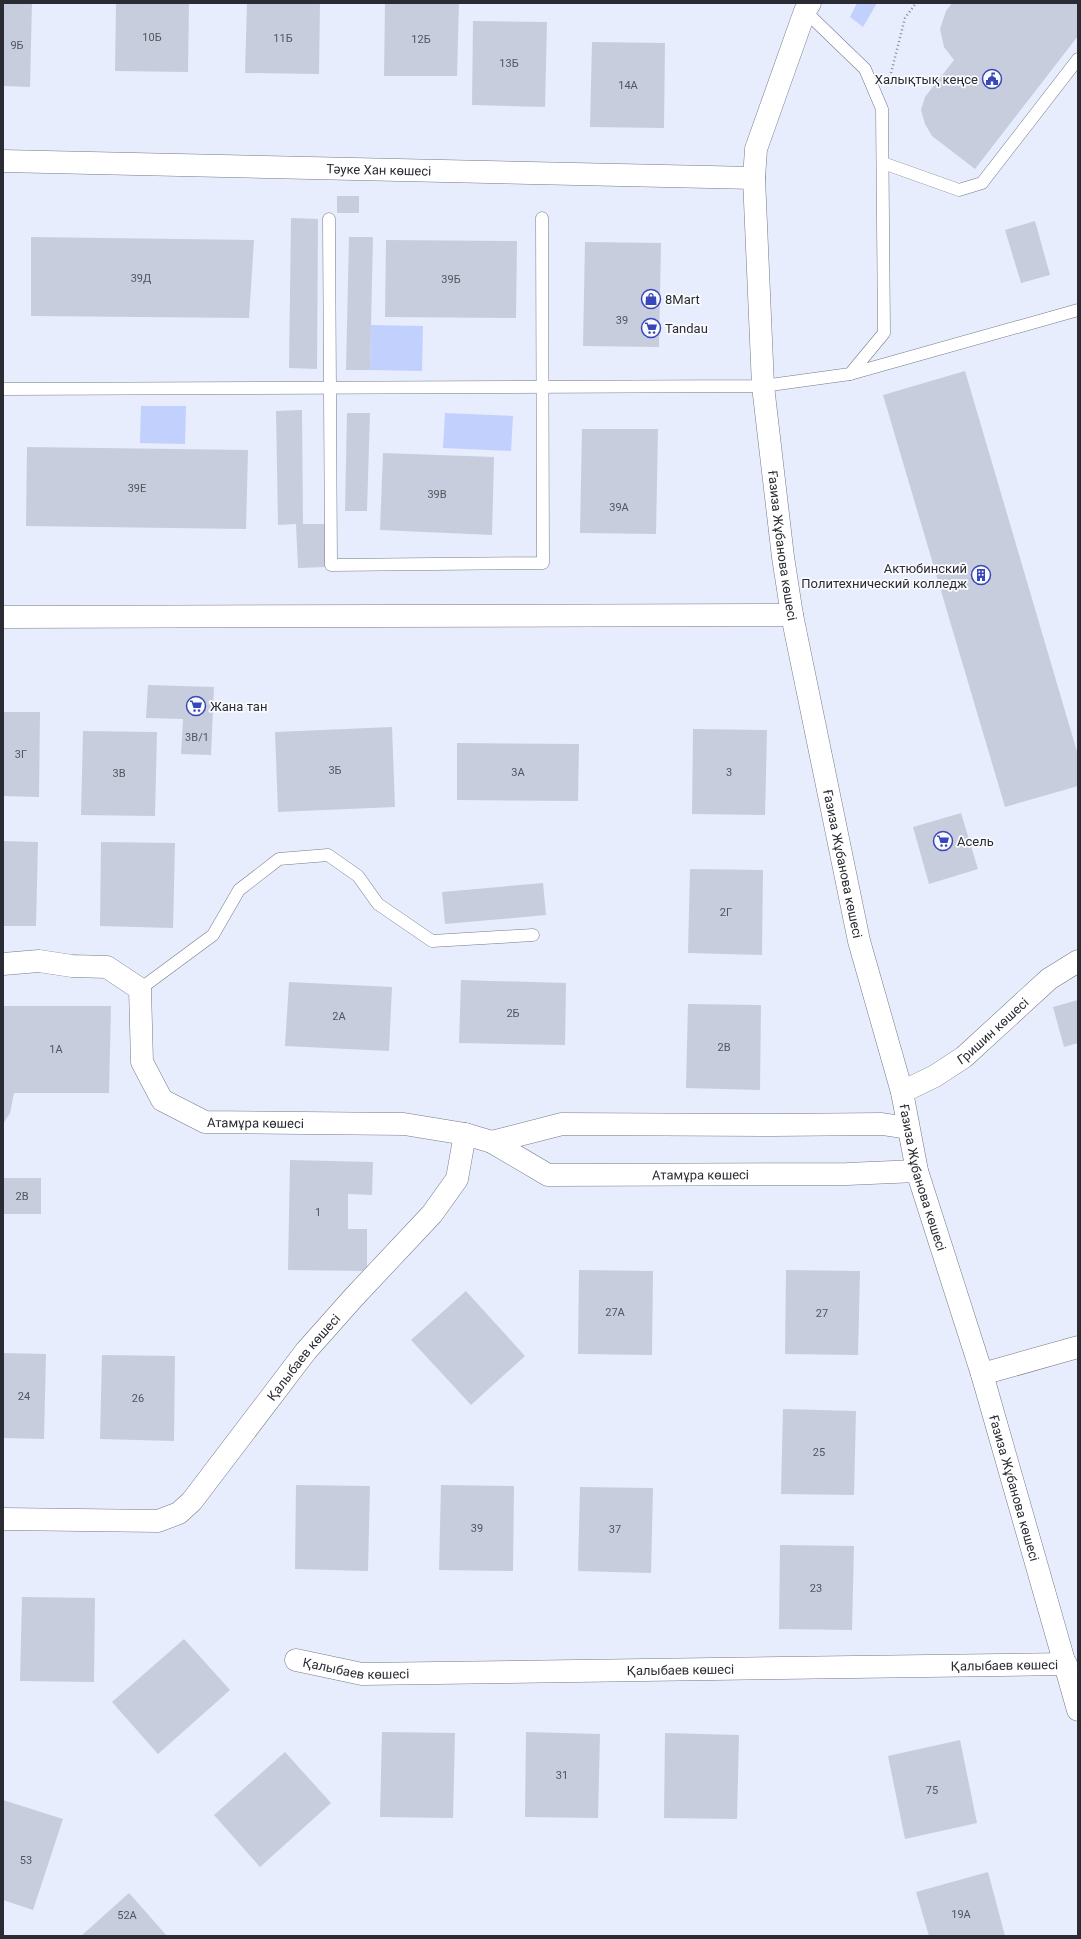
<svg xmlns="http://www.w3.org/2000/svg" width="1081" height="1939" font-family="Roboto,sans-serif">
	<rect width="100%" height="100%" fill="#e7edfd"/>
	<g fill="#c2d0fd">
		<polygon points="857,3 877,3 863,27 850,17"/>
		<polygon points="371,325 423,326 422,371 370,370"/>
		<polygon points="141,406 186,406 185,444 140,443"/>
		<polygon points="445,413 513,416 511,451 443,448"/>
	</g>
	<g fill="#c8cddd">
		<polygon points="3,3 32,3 30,87 3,86"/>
		<polygon points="116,3 189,3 188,72 115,71"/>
		<polygon points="247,3 320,3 319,74 245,73"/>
		<polygon points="385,3 459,3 457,76 384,76"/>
		<polygon points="952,3 1078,3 1078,36 975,169 932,136 925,124 921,110 925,97 954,60 944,47 940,29 946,11"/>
		<polygon points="473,21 547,22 545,107 472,105"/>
		<polygon points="592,42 665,43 664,128 590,127"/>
		<rect x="337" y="196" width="22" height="17"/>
		<polygon points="291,218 318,219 317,369 289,368"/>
		<polygon points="1035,221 1050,275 1021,283 1005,230"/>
		<polygon points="31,237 254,240 249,318 31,316"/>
		<polygon points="349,237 373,237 370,370 346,370"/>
		<polygon points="386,240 517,241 516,318 385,317"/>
		<polygon points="585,242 661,243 659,347 583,346"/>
		<polygon points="965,371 1078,755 1078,786 1005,807 883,395"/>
		<polygon points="302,410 303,524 325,524 326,567 298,568 296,524 278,525 276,411"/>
		<polygon points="347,413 370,413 367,511 345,511"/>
		<polygon points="582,429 658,429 656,534 580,533"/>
		<polygon points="27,447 248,450 246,529 26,526"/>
		<polygon points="383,453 494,457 492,535 380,530"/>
		<polygon points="148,685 214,687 211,755 181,754 183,719 146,718"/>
		<polygon points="3,712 40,712 39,797 3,796"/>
		<polygon points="392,727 395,807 278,812 275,732"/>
		<polygon points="693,729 767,730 765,815 692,814"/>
		<polygon points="83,731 157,732 155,816 81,815"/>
		<polygon points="457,743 579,744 578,801 457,800"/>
		<polygon points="961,813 978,869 929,884 913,827"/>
		<polygon points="3,841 38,842 36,926 3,926"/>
		<polygon points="101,842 175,843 173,928 100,926"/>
		<polygon points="690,869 763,870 762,955 688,953"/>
		<polygon points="543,883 546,915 445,924 442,892"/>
		<polygon points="461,980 566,983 565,1045 459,1043"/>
		<polygon points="289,982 392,987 389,1051 285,1046"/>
		<polygon points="1078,1000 1078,1043 1064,1047 1053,1007"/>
		<polygon points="688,1004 761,1005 760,1090 686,1088"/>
		<polygon points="3,1006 111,1006 109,1093 14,1093 10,1113 3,1124"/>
		<polygon points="290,1160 373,1162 372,1195 348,1194 348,1229 367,1229 367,1271 288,1270"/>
		<rect x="3" y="1178" width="38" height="36"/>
		<polygon points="579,1270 653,1271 652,1355 578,1354"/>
		<polygon points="786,1270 860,1271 858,1355 785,1354"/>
		<polygon points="466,1291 525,1356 471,1405 411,1340"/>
		<polygon points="3,1353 46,1354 44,1439 3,1438"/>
		<polygon points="102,1355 175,1356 174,1441 100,1439"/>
		<polygon points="783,1409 856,1411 854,1495 781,1494"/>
		<polygon points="296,1485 370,1486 368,1571 295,1569"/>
		<polygon points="441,1485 514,1486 513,1571 439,1570"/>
		<polygon points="580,1487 653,1488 651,1573 578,1571"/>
		<polygon points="780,1545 854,1546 852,1630 779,1629"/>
		<polygon points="22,1597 95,1598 94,1682 20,1681"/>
		<polygon points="184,1639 230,1690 158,1754 112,1702"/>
		<polygon points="382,1732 455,1733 453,1818 380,1817"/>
		<polygon points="526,1732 600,1734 598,1818 525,1817"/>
		<polygon points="665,1733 739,1735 737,1819 664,1818"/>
		<polygon points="960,1740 977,1823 905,1839 888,1756"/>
		<polygon points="285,1752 331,1803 260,1867 214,1815"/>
		<polygon points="3,1800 63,1819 33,1910 3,1900"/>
		<polygon points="988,1872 1005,1936 929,1936 916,1892"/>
		<polygon points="129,1893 167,1936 81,1936"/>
	</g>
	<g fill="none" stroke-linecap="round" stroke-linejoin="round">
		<g stroke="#757a88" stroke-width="13">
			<g id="service">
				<polyline points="883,163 959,190 982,183 1078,59"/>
				<polyline points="329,219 331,565 543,563 542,218"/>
				<polyline points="850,374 1078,310"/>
				<polyline points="3,389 763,386 850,374 884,333 882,109 865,69 805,11"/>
				<polyline points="140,989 213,935 239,890 279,859 328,855 358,876 378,904 432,941 533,935"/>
			</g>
		</g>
		<g stroke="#757a88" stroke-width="23">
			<g id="minor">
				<path id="s1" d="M 3,161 L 754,178"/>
				<polyline points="3,617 792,615"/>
				<path id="s2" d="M 3,964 L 39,961 L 72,966 L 107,967 L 140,989 L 142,1062 L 162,1100 L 205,1122 L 404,1124 L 465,1134 L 492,1142 L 548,1175 L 847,1174 L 917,1171"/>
				<path id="s3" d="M 902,1092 L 935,1076 L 964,1057 L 1049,979 L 1078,961"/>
				<polyline points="492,1142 562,1124 772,1125 882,1124 908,1128"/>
				<polyline points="982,1374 1078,1347"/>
				<path id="s4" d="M 3,1519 L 158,1521 L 179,1513 L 192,1501 L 306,1351 L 354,1297 L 432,1214 L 457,1179 L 465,1134"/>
				<path id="s5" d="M 296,1660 L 362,1674 L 1066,1664"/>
			</g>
		</g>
		<g stroke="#757a88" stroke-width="23">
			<g id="tertiary">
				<path id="s6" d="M 810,3 L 805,11 L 756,149 L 754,178 L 763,386 L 783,557 L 792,615 L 859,941 L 902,1092 L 917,1171 L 982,1374 L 1078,1710"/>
			</g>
		</g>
		<polyline stroke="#888c97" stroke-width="2.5" stroke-dasharray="1 3" stroke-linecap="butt" points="891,73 905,18 916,3"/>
		<use href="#service" stroke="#fff" stroke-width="12"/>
		<use href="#minor" stroke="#fff" stroke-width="22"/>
		<use href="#tertiary" stroke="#fff" stroke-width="22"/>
	</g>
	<defs>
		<g id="civic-ring" transform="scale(1)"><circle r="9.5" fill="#f9fafe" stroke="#3847ba" stroke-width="1.5"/><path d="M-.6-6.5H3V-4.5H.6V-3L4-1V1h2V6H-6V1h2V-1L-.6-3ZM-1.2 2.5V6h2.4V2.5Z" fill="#3847ba"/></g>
		<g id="shop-ring" transform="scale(1)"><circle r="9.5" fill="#f9fafe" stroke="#3847ba" stroke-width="1.5"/><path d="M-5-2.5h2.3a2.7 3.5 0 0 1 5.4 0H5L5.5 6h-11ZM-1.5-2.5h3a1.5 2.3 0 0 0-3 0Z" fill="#3847ba"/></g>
		<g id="supermarket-ring" transform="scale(1)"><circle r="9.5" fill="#f9fafe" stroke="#3847ba" stroke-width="1.5"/><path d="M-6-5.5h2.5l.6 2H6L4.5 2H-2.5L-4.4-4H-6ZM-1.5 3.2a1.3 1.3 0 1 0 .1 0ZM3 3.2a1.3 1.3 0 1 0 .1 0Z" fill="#3847ba"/></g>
		<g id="building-ring" transform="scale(1)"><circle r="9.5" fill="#f9fafe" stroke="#3847ba" stroke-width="1.5"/><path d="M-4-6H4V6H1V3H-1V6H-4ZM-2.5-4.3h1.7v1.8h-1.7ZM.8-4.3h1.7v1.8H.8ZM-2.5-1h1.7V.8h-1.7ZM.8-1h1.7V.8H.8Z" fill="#3847ba"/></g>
	</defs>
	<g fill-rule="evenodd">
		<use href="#civic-ring" x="992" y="79"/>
		<use href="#shop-ring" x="651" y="299"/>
		<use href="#supermarket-ring" x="651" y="328"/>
		<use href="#building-ring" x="981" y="575"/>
		<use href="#supermarket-ring" x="196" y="706"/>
		<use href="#supermarket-ring" x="943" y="841"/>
	</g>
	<g text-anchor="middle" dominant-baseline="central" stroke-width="3.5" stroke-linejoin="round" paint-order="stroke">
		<g font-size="11" fill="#52545e">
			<text x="152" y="37">10Б</text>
			<text x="283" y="38">11Б</text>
			<text x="421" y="39">12Б</text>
			<text x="17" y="45">9Б</text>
			<text x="509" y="63">13Б</text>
			<text x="628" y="85">14А</text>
			<text x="141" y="278">39Д</text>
			<text x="451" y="279">39Б</text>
			<text x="622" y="320">39</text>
			<text x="137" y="488">39Е</text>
			<text x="437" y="494">39В</text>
			<text x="619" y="507">39А</text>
			<text x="197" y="737">3В/1</text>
			<text x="21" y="754">3Г</text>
			<text x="335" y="770">3Б</text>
			<text x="518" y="772">3А</text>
			<text x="729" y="772">3</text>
			<text x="119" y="773">3В</text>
			<text x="726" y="912">2Г</text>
			<text x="513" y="1013">2Б</text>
			<text x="339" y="1016">2А</text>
			<text x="724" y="1047">2В</text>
			<text x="56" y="1049">1А</text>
			<text x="22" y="1196">2В</text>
			<text x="318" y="1212">1</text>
			<text x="615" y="1312">27А</text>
			<text x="822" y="1313">27</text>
			<text x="24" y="1396">24</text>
			<text x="138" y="1398">26</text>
			<text x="819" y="1452">25</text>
			<text x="477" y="1528">39</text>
			<text x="615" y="1529">37</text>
			<text x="816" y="1588">23</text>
			<text x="562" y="1775">31</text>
			<text x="932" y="1790">75</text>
			<text x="26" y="1860">53</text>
			<text x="961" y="1914">19А</text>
			<text x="127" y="1915">52А</text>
		</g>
		<g font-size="13" fill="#2b2c33" stroke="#f9fafe" text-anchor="start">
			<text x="978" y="79" text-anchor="end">Халықтық кеңсе</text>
			<text x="665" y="299">8Mart</text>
			<text x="665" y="328">Tandau</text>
			<text x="967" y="568" text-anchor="end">Актюбинский<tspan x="967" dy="15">Политехнический колледж</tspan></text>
			<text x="210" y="706">Жана тан</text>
			<text x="957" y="841">Асель</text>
		</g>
		<g font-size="13" fill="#2b2c33" stroke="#f9fafe">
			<text stroke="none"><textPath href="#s1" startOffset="376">Тәуке Хан көшесі</textPath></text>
			<text stroke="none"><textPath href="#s6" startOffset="554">Ғазиза Жұбанова көшесі</textPath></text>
			<text stroke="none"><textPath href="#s6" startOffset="878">Ғазиза Жұбанова көшесі</textPath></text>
			<text stroke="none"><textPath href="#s3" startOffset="110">Гришин көшесі</textPath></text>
			<text stroke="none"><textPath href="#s2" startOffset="359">Атамұра көшесі</textPath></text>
			<text stroke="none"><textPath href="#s2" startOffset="815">Атамұра көшесі</textPath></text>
			<text stroke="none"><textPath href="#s6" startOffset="1202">Ғазиза Жұбанова көшесі</textPath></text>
			<text stroke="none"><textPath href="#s4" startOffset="377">Қалыбаев көшесі</textPath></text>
			<text stroke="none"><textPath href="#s6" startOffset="1526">Ғазиза Жұбанова көшесі</textPath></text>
			<text stroke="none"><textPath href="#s5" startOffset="710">Қалыбаев көшесі</textPath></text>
			<text stroke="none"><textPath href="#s5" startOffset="61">Қалыбаев көшесі</textPath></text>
			<text stroke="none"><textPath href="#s5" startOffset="386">Қалыбаев көшесі</textPath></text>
		</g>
	</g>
	<rect width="1081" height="1939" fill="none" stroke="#2b2c33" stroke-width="8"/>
</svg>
